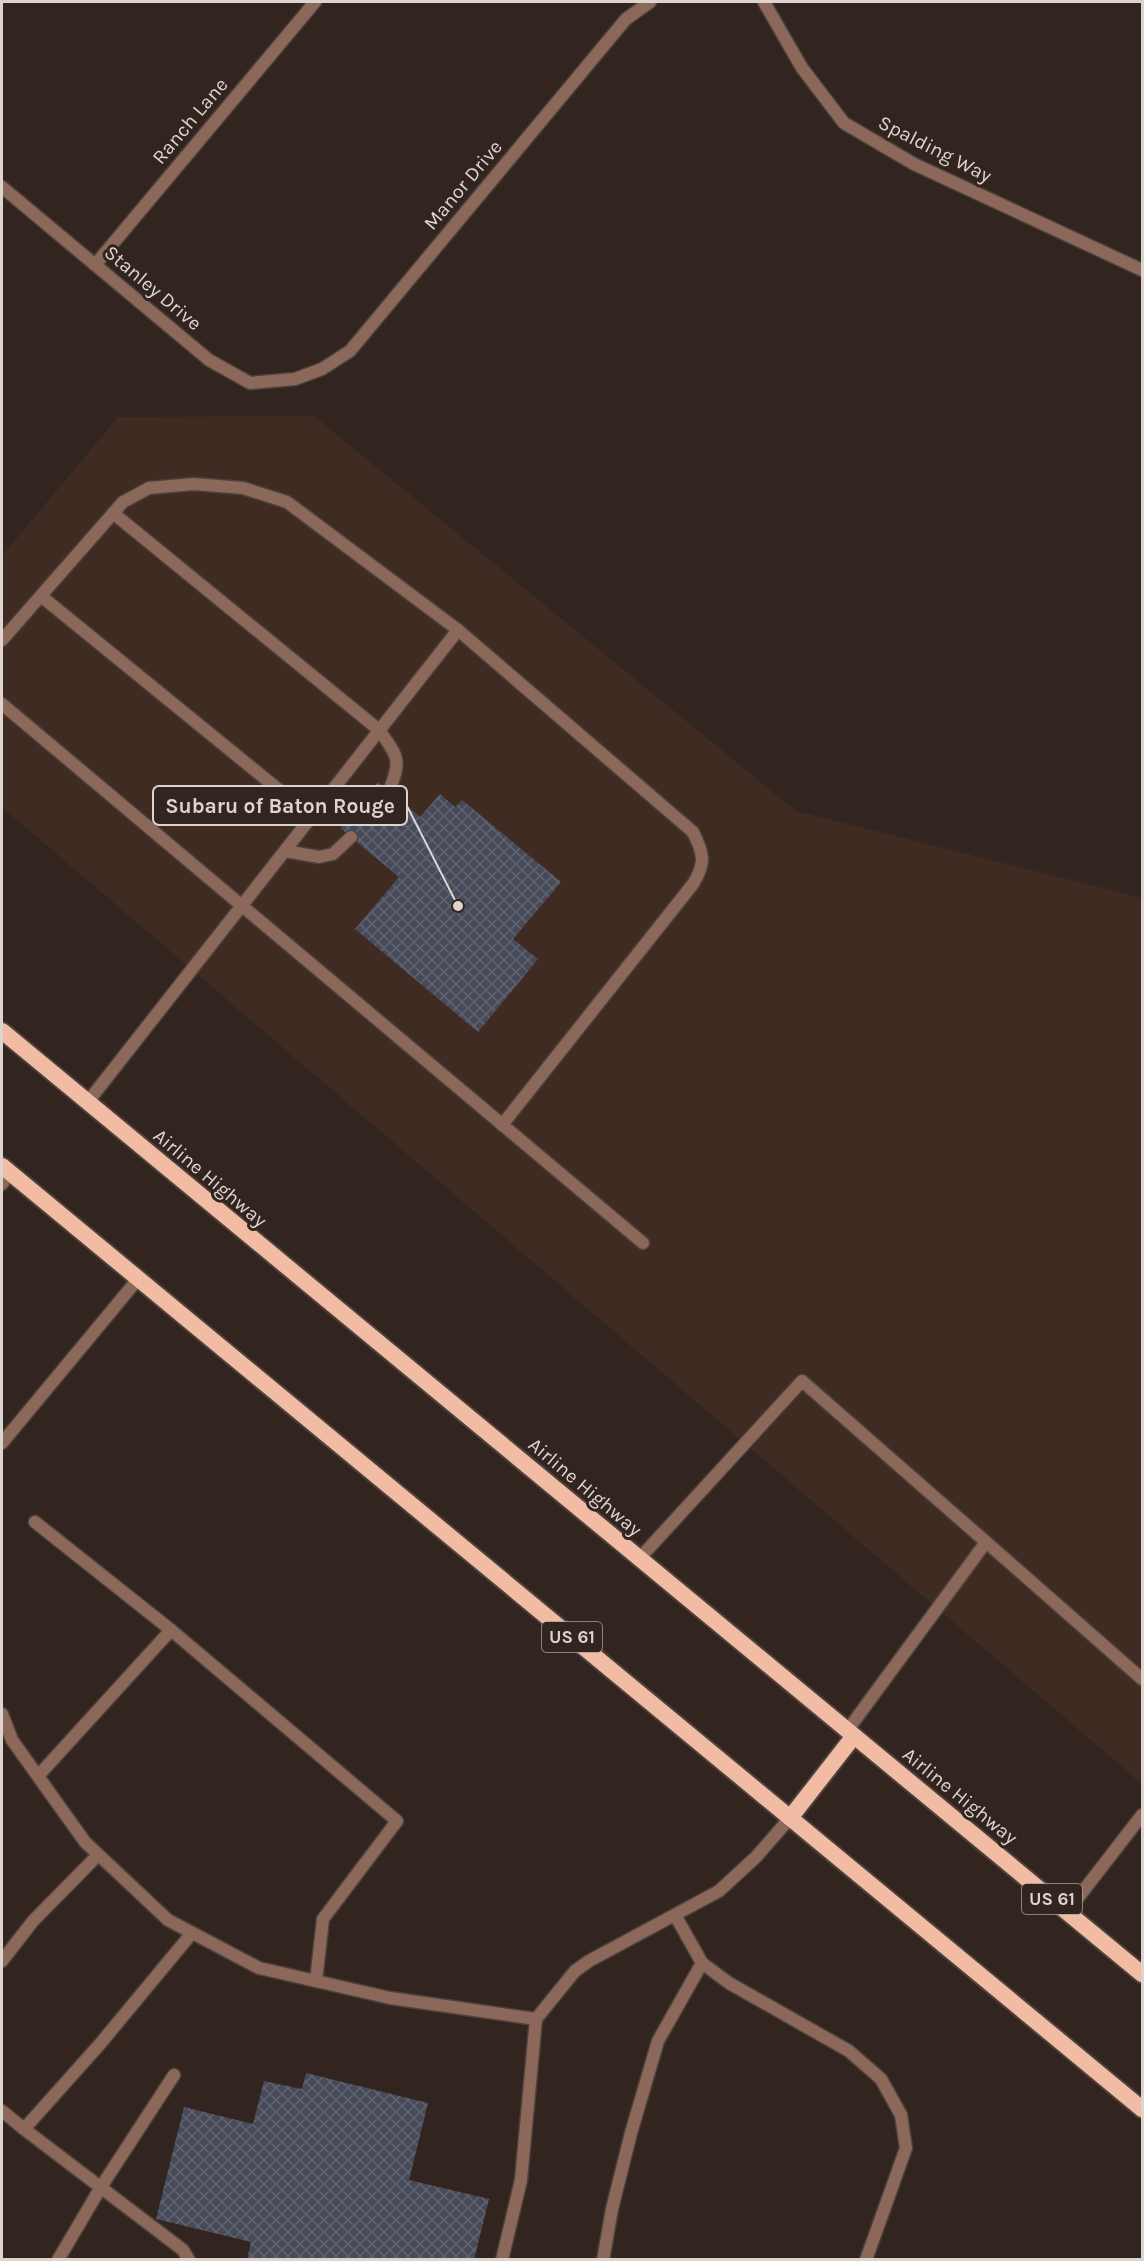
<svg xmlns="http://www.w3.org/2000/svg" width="1144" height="2261" font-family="Karla,sans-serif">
	<defs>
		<pattern id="building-cross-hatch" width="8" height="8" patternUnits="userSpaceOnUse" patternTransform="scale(1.5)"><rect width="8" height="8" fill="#474b59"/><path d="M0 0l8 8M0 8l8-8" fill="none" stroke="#616470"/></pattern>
	</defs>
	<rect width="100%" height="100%" fill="#32251f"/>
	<polygon fill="#402b23" points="314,416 796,811 1142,898 1142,1784 2,807 2,556 118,417"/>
	<g fill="url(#building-cross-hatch)">
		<polygon points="378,782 420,817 440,794 455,807 462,800 561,882 513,939 538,959 478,1032 355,929 399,877 340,828"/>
		<polygon points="306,2073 428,2103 409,2180 489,2199 474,2260 247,2260 251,2242 156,2219 184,2107 253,2124 264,2081 302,2089"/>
	</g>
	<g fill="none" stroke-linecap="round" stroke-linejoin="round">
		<g stroke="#4d413b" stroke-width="15">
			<g id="service">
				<path d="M 113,513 L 379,730 C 398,757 402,759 389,791"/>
				<polyline points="41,596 311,816"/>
				<path d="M 2,640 L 123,502 L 149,488 L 194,484 L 243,488 L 287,502 L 458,630 L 693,832 C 704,854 706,863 693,884 L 502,1125"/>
				<polyline points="2,704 643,1243"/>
				<polyline points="285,851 319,857 333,854 351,837"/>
				<polyline points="87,1103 458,630"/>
				<polyline points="2,1184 10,1173"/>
				<polyline points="2,1443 138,1279"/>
				<polyline points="35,1522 171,1630"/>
				<polyline points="986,1542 1142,1679"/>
				<polyline points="639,1559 802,1381 986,1542 847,1731"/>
				<polyline points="2,1714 12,1740 85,1842 168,1920 259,1968 390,1998 536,2019 575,1971 589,1961 719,1891 756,1857 790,1818"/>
				<polyline points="38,1776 171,1630 397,1821 323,1919 316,1981"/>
				<polyline points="1067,1912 1142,1815"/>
				<polyline points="675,1915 702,1963 729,1983 849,2051 881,2079 901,2115 906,2148 866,2260"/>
				<polyline points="2,1961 33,1921 98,1855"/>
				<polyline points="2,2111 24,2129 100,2044 192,1933"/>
				<polyline points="24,2129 183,2250 189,2260"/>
				<polyline points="58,2260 101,2187 174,2075"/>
				<polyline points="502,2260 521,2180 536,2019"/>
				<polyline points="603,2260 612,2209 631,2133 658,2041 702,1963"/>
			</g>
		</g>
		<g stroke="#4d413b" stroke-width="15">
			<g id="minor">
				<polyline points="764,2 802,68 844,123 914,164 1142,270"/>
				<polyline points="2,187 209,360 250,383 295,379 322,369 350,351 626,19 650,2"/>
				<polyline points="95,265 315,2"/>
			</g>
		</g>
		<g stroke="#4d413b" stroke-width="20">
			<g id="trunk">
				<polyline points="2,1031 1142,1974"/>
				<polyline points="2,1166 1142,2109"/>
				<polyline points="790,1818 854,1736"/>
			</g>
		</g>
		<use href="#service" stroke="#8b6859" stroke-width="12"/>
		<use href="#minor" stroke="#8b6859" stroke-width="12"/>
		<use href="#trunk" stroke="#f1bba4" stroke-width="16"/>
	</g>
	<g text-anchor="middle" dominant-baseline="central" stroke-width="6" stroke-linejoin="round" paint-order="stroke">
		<g fill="#32251f" stroke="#aa9f9a" stroke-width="1.5">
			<rect x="542" y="1622" width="60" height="30" rx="4.5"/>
			<rect x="1022" y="1884" width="60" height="30" rx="4.5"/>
		</g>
		<g font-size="18" font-weight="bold" fill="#ddd3cf">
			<text x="572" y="1637">US 61</text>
			<text x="1052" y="1899">US 61</text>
		</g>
		<g font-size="20" fill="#ddd3cf" stroke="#32251f">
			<text transform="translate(190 121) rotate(-50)">Ranch Lane</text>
			<text transform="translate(935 149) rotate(27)">Spalding Way</text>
			<text transform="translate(463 185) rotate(-50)">Manor Drive</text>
			<text transform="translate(153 288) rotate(40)">Stanley Drive</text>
			<text transform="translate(210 1178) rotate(40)">Airline Highway</text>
			<text transform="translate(585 1487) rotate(40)">Airline Highway</text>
			<text transform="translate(960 1796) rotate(39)">Airline Highway</text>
		</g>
	</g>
	<path fill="none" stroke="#ddd3cf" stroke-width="2" d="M458 906L407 806"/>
	<circle fill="#ddd3cf" stroke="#32251f" stroke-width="2" cx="458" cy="906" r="6"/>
	<rect fill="#32251f" stroke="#ddd3cf" stroke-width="2" x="153" y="786" width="254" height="39" rx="6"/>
	<g font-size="21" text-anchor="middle" font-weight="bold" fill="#ddd3cf">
		<text x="280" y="813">Subaru of Baton Rouge</text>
	</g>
	<rect width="1144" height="2261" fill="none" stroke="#ddd3cf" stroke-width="6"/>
</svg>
